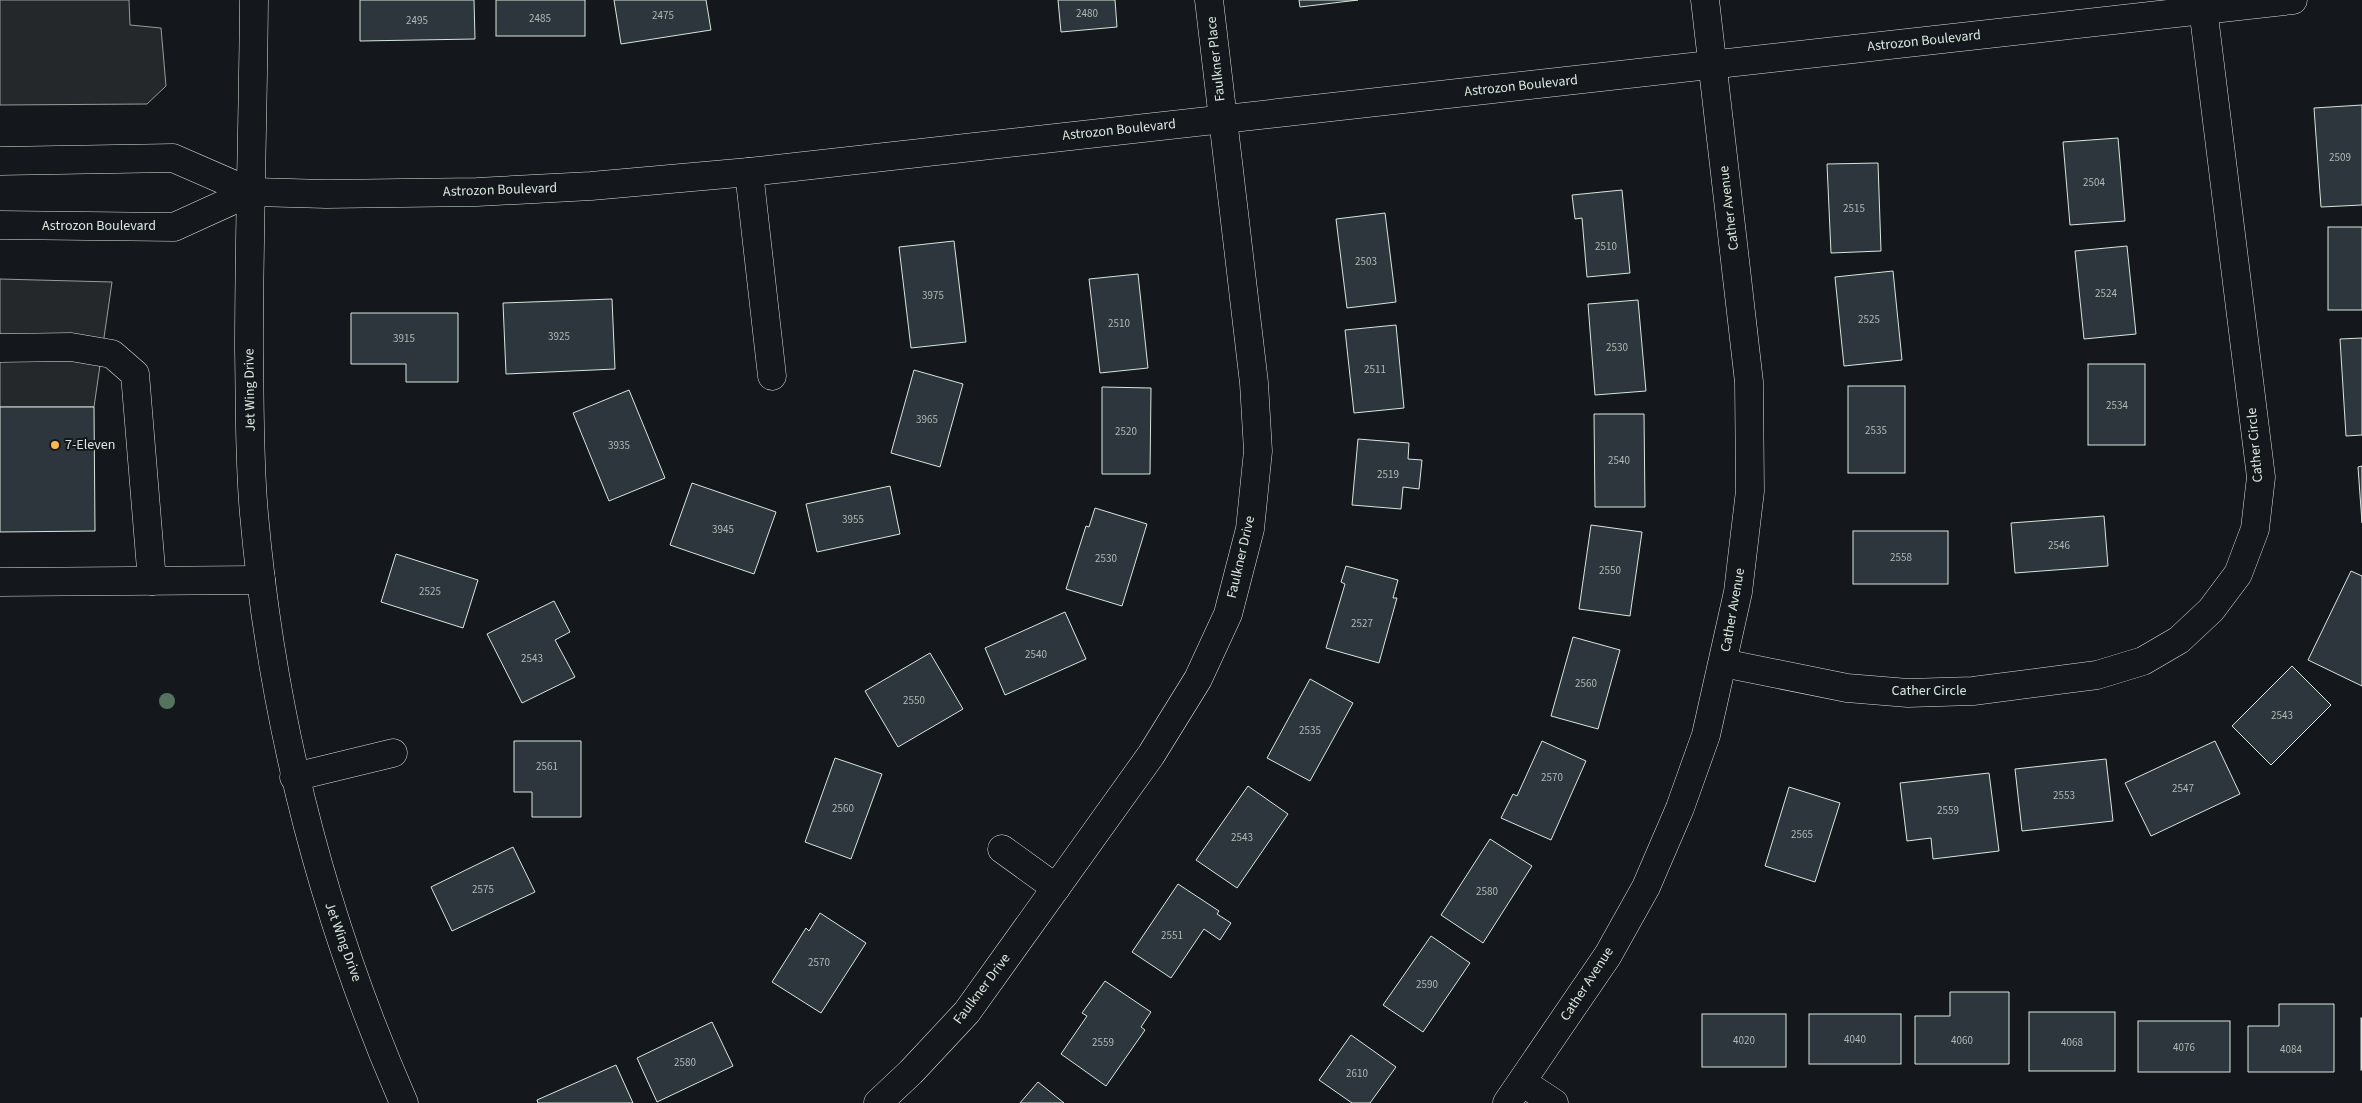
<svg xmlns="http://www.w3.org/2000/svg" width="2362" height="1103" font-family="'Source Sans 3',sans-serif">
	<rect width="100%" height="100%" fill="#14181c"/>
	<g fill="#24282b" stroke="#939e99">
		<polygon points="0,0 129,0 130,25 161,28 166,86 147,104 0,105"/>
		<polygon points="0,279 112,282 94,407 0,407"/>
	</g>
	<g fill="#2c363c" stroke="#d8e6dc">
		<polygon points="360,0 474,0 475,39 360,41"/>
		<rect x="496" y="0" width="89" height="36"/>
		<polygon points="614,0 706,0 711,30 621,44"/>
		<polygon points="1058,0 1115,0 1117,27 1061,32"/>
		<polygon points="1299,0 1358,0 1300,7"/>
		<polygon points="2362,105 2362,205 2321,207 2314,108"/>
		<polygon points="2118,138 2125,221 2070,225 2063,142"/>
		<polygon points="1878,163 1881,251 1831,253 1827,164"/>
		<polygon points="1622,190 1630,273 1587,277 1582,218 1575,219 1572,195"/>
		<polygon points="1385,213 1396,302 1347,308 1336,219"/>
		<rect x="2328" y="227" width="34" height="83"/>
		<polygon points="954,241 966,342 911,348 899,247"/>
		<polygon points="2127,246 2136,334 2084,339 2075,251"/>
		<polygon points="1893,271 1902,360 1844,366 1835,277"/>
		<polygon points="1138,274 1148,368 1100,373 1089,279"/>
		<polygon points="612,299 615,369 506,374 503,303"/>
		<polygon points="1638,300 1646,391 1595,395 1588,304"/>
		<polygon points="351,313 458,313 458,382 406,382 406,364 351,364"/>
		<polygon points="1396,325 1404,408 1354,413 1345,330"/>
		<polygon points="2362,338 2362,435 2346,436 2340,339"/>
		<rect x="2088" y="364" width="57" height="81"/>
		<polygon points="914,370 963,384 940,467 891,453"/>
		<rect x="1848" y="386" width="57" height="87"/>
		<polygon points="1102,387 1151,388 1150,474 1102,474"/>
		<polygon points="629,390 665,478 609,501 573,413"/>
		<polygon points="0,407 94,407 95,531 0,532"/>
		<polygon points="1594,414 1644,414 1645,507 1595,507"/>
		<polygon points="1358,439 1409,443 1408,459 1422,460 1419,489 1403,487 1401,509 1352,505"/>
		<polygon points="2362,466 2362,523 2358,467"/>
		<polygon points="692,483 776,512 754,574 670,545"/>
		<polygon points="890,486 900,534 817,552 806,504"/>
		<polygon points="1095,508 1147,524 1122,606 1066,589 1086,526 1089,527"/>
		<polygon points="2104,516 2108,566 2015,573 2011,523"/>
		<polygon points="1591,525 1642,532 1630,616 1579,609"/>
		<rect x="1853" y="531" width="95" height="53"/>
		<polygon points="396,554 478,580 463,628 381,602"/>
		<polygon points="1346,566 1398,580 1393,598 1397,598 1379,663 1326,648 1345,584 1341,582"/>
		<polygon points="2351,571 2362,576 2362,686 2308,660"/>
		<polygon points="554,601 570,632 555,640 575,677 522,703 487,634"/>
		<polygon points="1065,612 1086,659 1005,695 985,648"/>
		<polygon points="1573,637 1620,650 1598,729 1551,716"/>
		<polygon points="930,653 963,709 898,747 865,691"/>
		<polygon points="2292,666 2331,705 2271,765 2232,726"/>
		<polygon points="1310,679 1353,703 1310,781 1267,758"/>
		<polygon points="514,741 581,741 581,817 532,817 532,792 514,792"/>
		<polygon points="1542,741 1586,761 1551,840 1501,818 1513,794 1517,796"/>
		<polygon points="2215,741 2240,794 2151,836 2125,783"/>
		<polygon points="835,758 882,774 851,859 805,842"/>
		<polygon points="2106,759 2113,821 2022,831 2015,769"/>
		<polygon points="1989,773 1999,851 1933,859 1931,838 1907,841 1900,783"/>
		<polygon points="1248,786 1288,814 1237,888 1196,860"/>
		<polygon points="1789,787 1840,803 1815,882 1765,866"/>
		<polygon points="1490,839 1532,866 1483,943 1441,915"/>
		<polygon points="513,847 535,892 452,931 431,887"/>
		<polygon points="1178,884 1219,911 1217,914 1231,923 1220,940 1204,929 1171,978 1132,952"/>
		<polygon points="820,913 866,943 821,1013 772,982 806,928 809,931"/>
		<polygon points="1431,936 1470,963 1423,1032 1383,1005"/>
		<polygon points="1105,981 1151,1012 1141,1027 1145,1030 1106,1086 1061,1054 1087,1016 1082,1013"/>
		<polygon points="1950,992 2009,992 2009,1064 1915,1064 1915,1016 1950,1016"/>
		<polygon points="2279,1004 2334,1004 2334,1072 2248,1072 2248,1026 2279,1026"/>
		<rect x="2029" y="1012" width="86" height="59"/>
		<rect x="1702" y="1014" width="84" height="53"/>
		<rect x="1809" y="1014" width="92" height="50"/>
		<rect x="2361" y="1018" width="1" height="52"/>
		<rect x="2138" y="1021" width="92" height="51"/>
		<polygon points="712,1022 733,1066 657,1102 637,1058"/>
		<polygon points="1351,1035 1396,1067 1370,1103 1352,1103 1319,1080"/>
		<polygon points="616,1065 633,1103 538,1103 537,1100"/>
		<polygon points="1038,1082 1064,1103 1020,1103"/>
	</g>
	<g fill="none" stroke-linecap="round" stroke-linejoin="round">
		<g stroke="#d8e6dc" stroke-width="29">
			<g id="minor">
				<polyline points="749,172 772,376"/>
				<polyline points="0,348 71,347 112,354 135,374 152,581"/>
				<polyline points="0,582 261,580"/>
				<polyline points="1723,663 1847,688 1908,693 1973,691 2097,675 2143,661 2179,640 2211,610 2238,574 2255,529 2261,477 2202,0"/>
				<polyline points="294,777 393,753"/>
				<polyline points="1002,849 1056,888"/>
				<polyline points="1522,1082 1554,1103"/>
				<polyline points="878,1103 911,1072 967,1012 1151,755 1198,679 1228,614 1250,529 1258,451 1254,383 1209,0"/>
				<polyline points="1507,1103 1608,955 1646,887 1680,808 1706,735 1738,592 1750,491 1749,382 1705,0"/>
			</g>
		</g>
		<g stroke="#d8e6dc" stroke-width="29">
			<g id="major">
				<path d="M 254,0 C 253,117 249,234 249,350 C 250,405 249,460 254,514 C 272,717 322,916 404,1103"/>
				<polyline points="0,161 173,158 251,192 326,194 477,192 591,186 749,172 2293,0"/>
				<polyline points="0,225 174,227 251,192"/>
			</g>
		</g>
		<use href="#minor" stroke="#14181c" stroke-width="28"/>
		<use href="#major" stroke="#14181c" stroke-width="28"/>
	</g>
	<circle fill="#55745f" cx="167" cy="701" r="8"/>
	<circle fill="#ffb74d" stroke="#14181c" stroke-width="2" cx="55" cy="445" r="5"/>
	<g text-anchor="middle" dominant-baseline="central" stroke-width="4" stroke-linejoin="round" paint-order="stroke">
		<g font-size="11" fill="#adbab4">
			<text x="1087" y="13">2480</text>
			<text x="663" y="15">2475</text>
			<text x="540" y="18">2485</text>
			<text x="417" y="20">2495</text>
			<text x="2340" y="157">2509</text>
			<text x="2094" y="182">2504</text>
			<text x="1854" y="208">2515</text>
			<text x="1606" y="246">2510</text>
			<text x="1366" y="261">2503</text>
			<text x="2106" y="293">2524</text>
			<text x="933" y="295">3975</text>
			<text x="1869" y="319">2525</text>
			<text x="1119" y="323">2510</text>
			<text x="559" y="336">3925</text>
			<text x="404" y="338">3915</text>
			<text x="1617" y="347">2530</text>
			<text x="1375" y="369">2511</text>
			<text x="2117" y="405">2534</text>
			<text x="927" y="419">3965</text>
			<text x="1876" y="430">2535</text>
			<text x="1126" y="431">2520</text>
			<text x="619" y="445">3935</text>
			<text x="1619" y="460">2540</text>
			<text x="1388" y="474">2519</text>
			<text x="853" y="519">3955</text>
			<text x="723" y="529">3945</text>
			<text x="2059" y="545">2546</text>
			<text x="1901" y="557">2558</text>
			<text x="1106" y="558">2530</text>
			<text x="1610" y="570">2550</text>
			<text x="430" y="591">2525</text>
			<text x="1362" y="623">2527</text>
			<text x="1036" y="654">2540</text>
			<text x="532" y="658">2543</text>
			<text x="1586" y="683">2560</text>
			<text x="914" y="700">2550</text>
			<text x="2282" y="715">2543</text>
			<text x="1310" y="730">2535</text>
			<text x="547" y="766">2561</text>
			<text x="1552" y="777">2570</text>
			<text x="2183" y="788">2547</text>
			<text x="2064" y="795">2553</text>
			<text x="843" y="808">2560</text>
			<text x="1948" y="810">2559</text>
			<text x="1802" y="834">2565</text>
			<text x="1242" y="837">2543</text>
			<text x="483" y="889">2575</text>
			<text x="1487" y="891">2580</text>
			<text x="1172" y="935">2551</text>
			<text x="819" y="962">2570</text>
			<text x="1427" y="984">2590</text>
			<text x="1855" y="1039">4040</text>
			<text x="1744" y="1040">4020</text>
			<text x="1962" y="1040">4060</text>
			<text x="1103" y="1042">2559</text>
			<text x="2072" y="1042">4068</text>
			<text x="2184" y="1047">4076</text>
			<text x="2291" y="1049">4084</text>
			<text x="685" y="1062">2580</text>
			<text x="1357" y="1073">2610</text>
		</g>
		<g font-size="14" fill="#d8e6dc" stroke="#14181c">
			<text transform="translate(1924 41) rotate(-6)">Astrozon Boulevard</text>
			<text transform="translate(1216 59) rotate(-96)">Faulkner Place</text>
			<text transform="translate(1521 86) rotate(-6)">Astrozon Boulevard</text>
			<text transform="translate(1119 130) rotate(-6)">Astrozon Boulevard</text>
			<text transform="translate(500 190) rotate(-2)">Astrozon Boulevard</text>
			<text transform="translate(1729 208) rotate(-97)">Cather Avenue</text>
			<text x="99" y="226">Astrozon Boulevard</text>
			<text transform="translate(250 390) rotate(-91)">Jet Wing Drive</text>
			<text transform="translate(2255 445) rotate(-95)">Cather Circle</text>
			<text transform="translate(1241 557) rotate(-77)">Faulkner Drive</text>
			<text transform="translate(1733 610) rotate(-80)">Cather Avenue</text>
			<text x="1929" y="691">Cather Circle</text>
			<text transform="translate(343 942) rotate(70)">Jet Wing Drive</text>
			<text transform="translate(1587 984) rotate(-57)">Cather Avenue</text>
			<text transform="translate(982 989) rotate(-53)">Faulkner Drive</text>
		</g>
		<g font-size="14" fill="#d8e6dc" stroke="#14181c" text-anchor="start">
			<text x="65" y="445">7-Eleven</text>
		</g>
	</g>
</svg>
